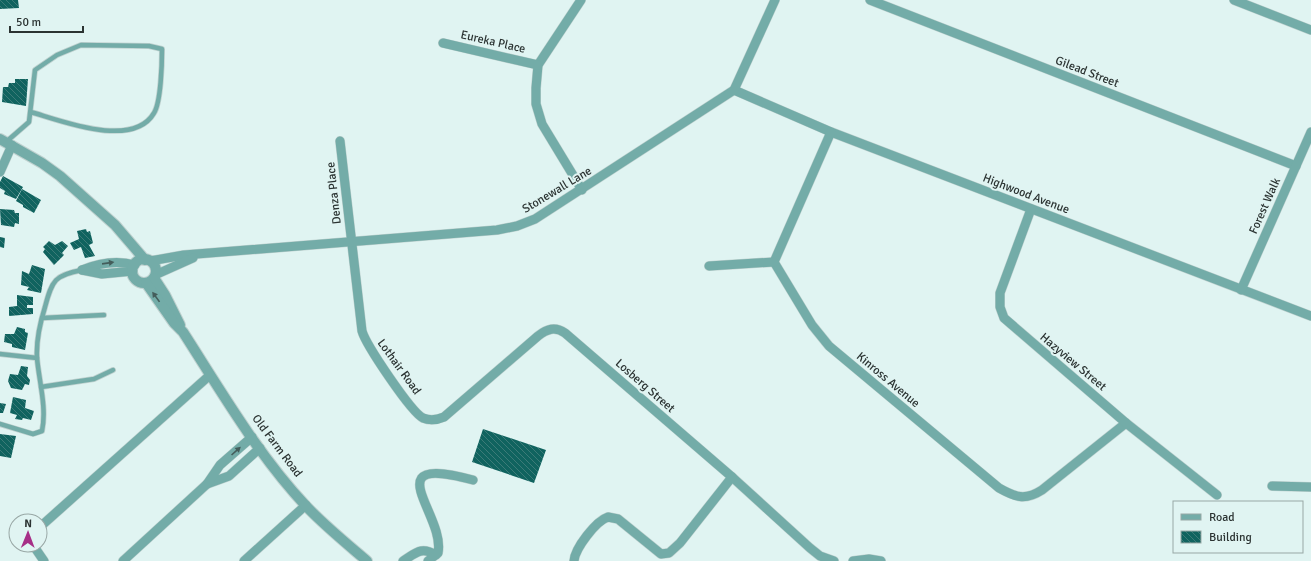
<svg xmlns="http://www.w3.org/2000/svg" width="1311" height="561" font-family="Signika,sans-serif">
	<defs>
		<pattern id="building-back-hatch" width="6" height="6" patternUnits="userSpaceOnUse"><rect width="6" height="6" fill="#10635f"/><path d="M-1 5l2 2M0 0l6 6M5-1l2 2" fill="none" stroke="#3c7b78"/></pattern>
	</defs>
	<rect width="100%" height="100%" fill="#e0f4f2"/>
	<g fill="url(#building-back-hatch)">
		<polygon points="0,0 18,0 19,8 0,9"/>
		<polygon points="15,79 28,79 26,106 2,102 3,87 8,87 9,83 15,83"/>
		<polygon points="3,176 23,187 16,199 4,194 5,191 0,188 0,182"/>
		<polygon points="22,189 41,200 34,213 23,207 23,205 16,201"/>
		<polygon points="0,209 14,210 15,213 19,213 19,224 15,223 14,227 1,225"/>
		<polygon points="86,229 87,232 90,231 93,243 89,245 95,256 85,258 81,247 74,250 70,243 79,239 77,231"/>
		<polygon points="0,237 5,238 4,248 0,247"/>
		<polygon points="49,241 55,245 62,241 68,246 62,253 64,255 54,265 43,252 45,249 43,247"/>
		<polygon points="32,265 45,269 41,293 27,290 29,287 21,285 22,271 29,274"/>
		<polygon points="17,295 33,297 33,305 27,305 27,308 33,308 33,314 9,316 9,307 17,306"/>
		<polygon points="17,327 25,329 25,332 28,333 25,350 12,347 12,344 4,342 5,334 14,334"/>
		<polygon points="21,366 28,367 27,376 30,380 29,385 25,384 22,390 11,388 8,381 10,374 18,375"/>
		<polygon points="13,397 26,400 25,408 34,411 31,420 23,418 22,420 15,419 17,415 10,413"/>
		<polygon points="0,403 6,404 3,413 0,413"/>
		<polygon points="483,429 546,450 534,483 472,462"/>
		<polygon points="0,434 16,436 11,458 0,456"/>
	</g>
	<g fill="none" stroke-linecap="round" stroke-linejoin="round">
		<g stroke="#bfd1cf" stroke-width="6">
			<g id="service">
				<path d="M 6,142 L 29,122 L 35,70 L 57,55 L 81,45 L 149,46 L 162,49 C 162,63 161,102 154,113 C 133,149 62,121 31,112"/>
				<polyline points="42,318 104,315"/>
				<polyline points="0,354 37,358"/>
				<polyline points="41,387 94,379 113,370"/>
				<path d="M 0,424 L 33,434 L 42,431 C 47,408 39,381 37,358 C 36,340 40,323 45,307 C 52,280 55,275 82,270"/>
			</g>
		</g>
		<g stroke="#bfd1cf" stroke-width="10">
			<g id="minor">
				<polyline points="581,0 538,65 536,88 536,104 542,124 582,190"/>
				<polyline points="870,0 1296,166"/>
				<polyline points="1234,0 1311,30"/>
				<polyline points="443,43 538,65"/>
				<polyline points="734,90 831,132 1311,316"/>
				<path d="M 831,132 L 774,262 L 812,325 L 829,346 L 999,488 C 1015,497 1025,501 1042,490 L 1126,423"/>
				<path d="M 340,141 L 362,331 C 366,345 411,412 423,418 C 430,421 437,420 444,417 L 538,336 C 547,329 555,326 565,333 L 732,477 L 810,548 L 820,556 L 834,561"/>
				<polyline points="0,172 12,145"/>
				<polyline points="1031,209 1000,293 1000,307 1004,318 1126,423 1217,495"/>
				<polyline points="150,261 184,255 497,230 517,226 535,219 734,90 775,0"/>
				<polyline points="709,266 774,262"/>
				<path d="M 82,270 C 99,263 117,260 135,265"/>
				<polyline points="82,270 102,274 133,271"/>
				<polyline points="155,275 193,258"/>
				<polyline points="1241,290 1311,132"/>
				<polyline points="207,484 229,476 260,448"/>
				<polyline points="1272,486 1311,487"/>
				<polyline points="40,527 210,375"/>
				<polyline points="33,545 44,561"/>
				<polyline points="123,561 207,484 220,465 252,437"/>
				<polyline points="244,561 306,505"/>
				<path d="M 403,561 C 416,553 421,546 436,555"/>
				<path d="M 428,561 L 438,553 C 446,515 373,453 473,480"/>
				<path d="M 574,561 C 575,548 596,521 608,517 L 618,519 L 661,554 L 669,553 L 680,543 L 732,477"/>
				<polyline points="853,561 869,559 881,561"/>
			</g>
		</g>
		<g stroke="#bfd1cf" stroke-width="12">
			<g id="tertiary">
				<polyline points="0,139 42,163 60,176 115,225 145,260"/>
				<circle cx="144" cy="271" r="12"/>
				<polyline points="154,278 165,295 180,325"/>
				<path d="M 146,283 L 174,323 L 183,332 C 221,391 258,455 306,506 C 325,526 346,543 367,561"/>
			</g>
		</g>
		<use href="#service" stroke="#73aca8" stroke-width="4.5"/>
		<use href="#minor" stroke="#73aca8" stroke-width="9"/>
		<use href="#tertiary" stroke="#73aca8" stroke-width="10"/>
	</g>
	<defs><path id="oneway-solid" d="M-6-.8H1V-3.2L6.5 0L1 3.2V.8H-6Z"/></defs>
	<g fill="#445d5b">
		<use href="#oneway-solid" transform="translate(108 263) rotate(-8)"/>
		<use href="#oneway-solid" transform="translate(156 297) rotate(-126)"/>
		<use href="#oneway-solid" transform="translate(236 451) rotate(-42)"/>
	</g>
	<g text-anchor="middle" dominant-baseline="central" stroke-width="4" stroke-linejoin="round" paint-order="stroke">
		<g font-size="12" fill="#2b3332" stroke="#e0f4f2">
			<text transform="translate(493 42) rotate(13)">Eureka Place</text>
			<text transform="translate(1087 72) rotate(21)">Gilead Street</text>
			<text transform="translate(557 190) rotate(-31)">Stonewall Lane</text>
			<text transform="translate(334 193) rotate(-96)">Denza Place</text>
			<text transform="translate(1026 194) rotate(21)">Highwood Avenue</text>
			<text transform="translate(1265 206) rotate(-66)">Forest Walk</text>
			<text transform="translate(1073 362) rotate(40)">Hazyview Street</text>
			<text transform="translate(399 367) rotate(54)">Lothair Road</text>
			<text transform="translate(888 380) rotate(40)">Kinross Avenue</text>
			<text transform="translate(645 386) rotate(41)">Losberg Street</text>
			<text transform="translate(277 446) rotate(53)">Old Farm Road</text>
		</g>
	</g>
	<rect x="1173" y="501" width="130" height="52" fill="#e0f4f2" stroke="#98a7a5"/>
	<rect x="1181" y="514" width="20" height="6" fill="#73aca8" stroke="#98a7a5"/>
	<text x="1209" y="521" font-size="12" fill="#2b3332">Road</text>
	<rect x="1181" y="531" width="20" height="12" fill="url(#building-back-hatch)" stroke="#98a7a5"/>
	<text x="1209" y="541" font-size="12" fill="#2b3332">Building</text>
	<g transform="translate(28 533) rotate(1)"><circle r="19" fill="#e0f4f2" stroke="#98a7a5"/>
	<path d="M0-3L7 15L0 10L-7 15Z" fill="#a62f87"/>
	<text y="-6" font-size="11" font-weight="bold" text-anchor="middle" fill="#2b3332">N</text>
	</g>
	<path d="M10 26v6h73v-6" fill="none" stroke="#2b3332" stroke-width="2"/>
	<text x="16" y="26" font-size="12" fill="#2b3332" stroke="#e0f4f2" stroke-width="3" paint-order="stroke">50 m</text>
</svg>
